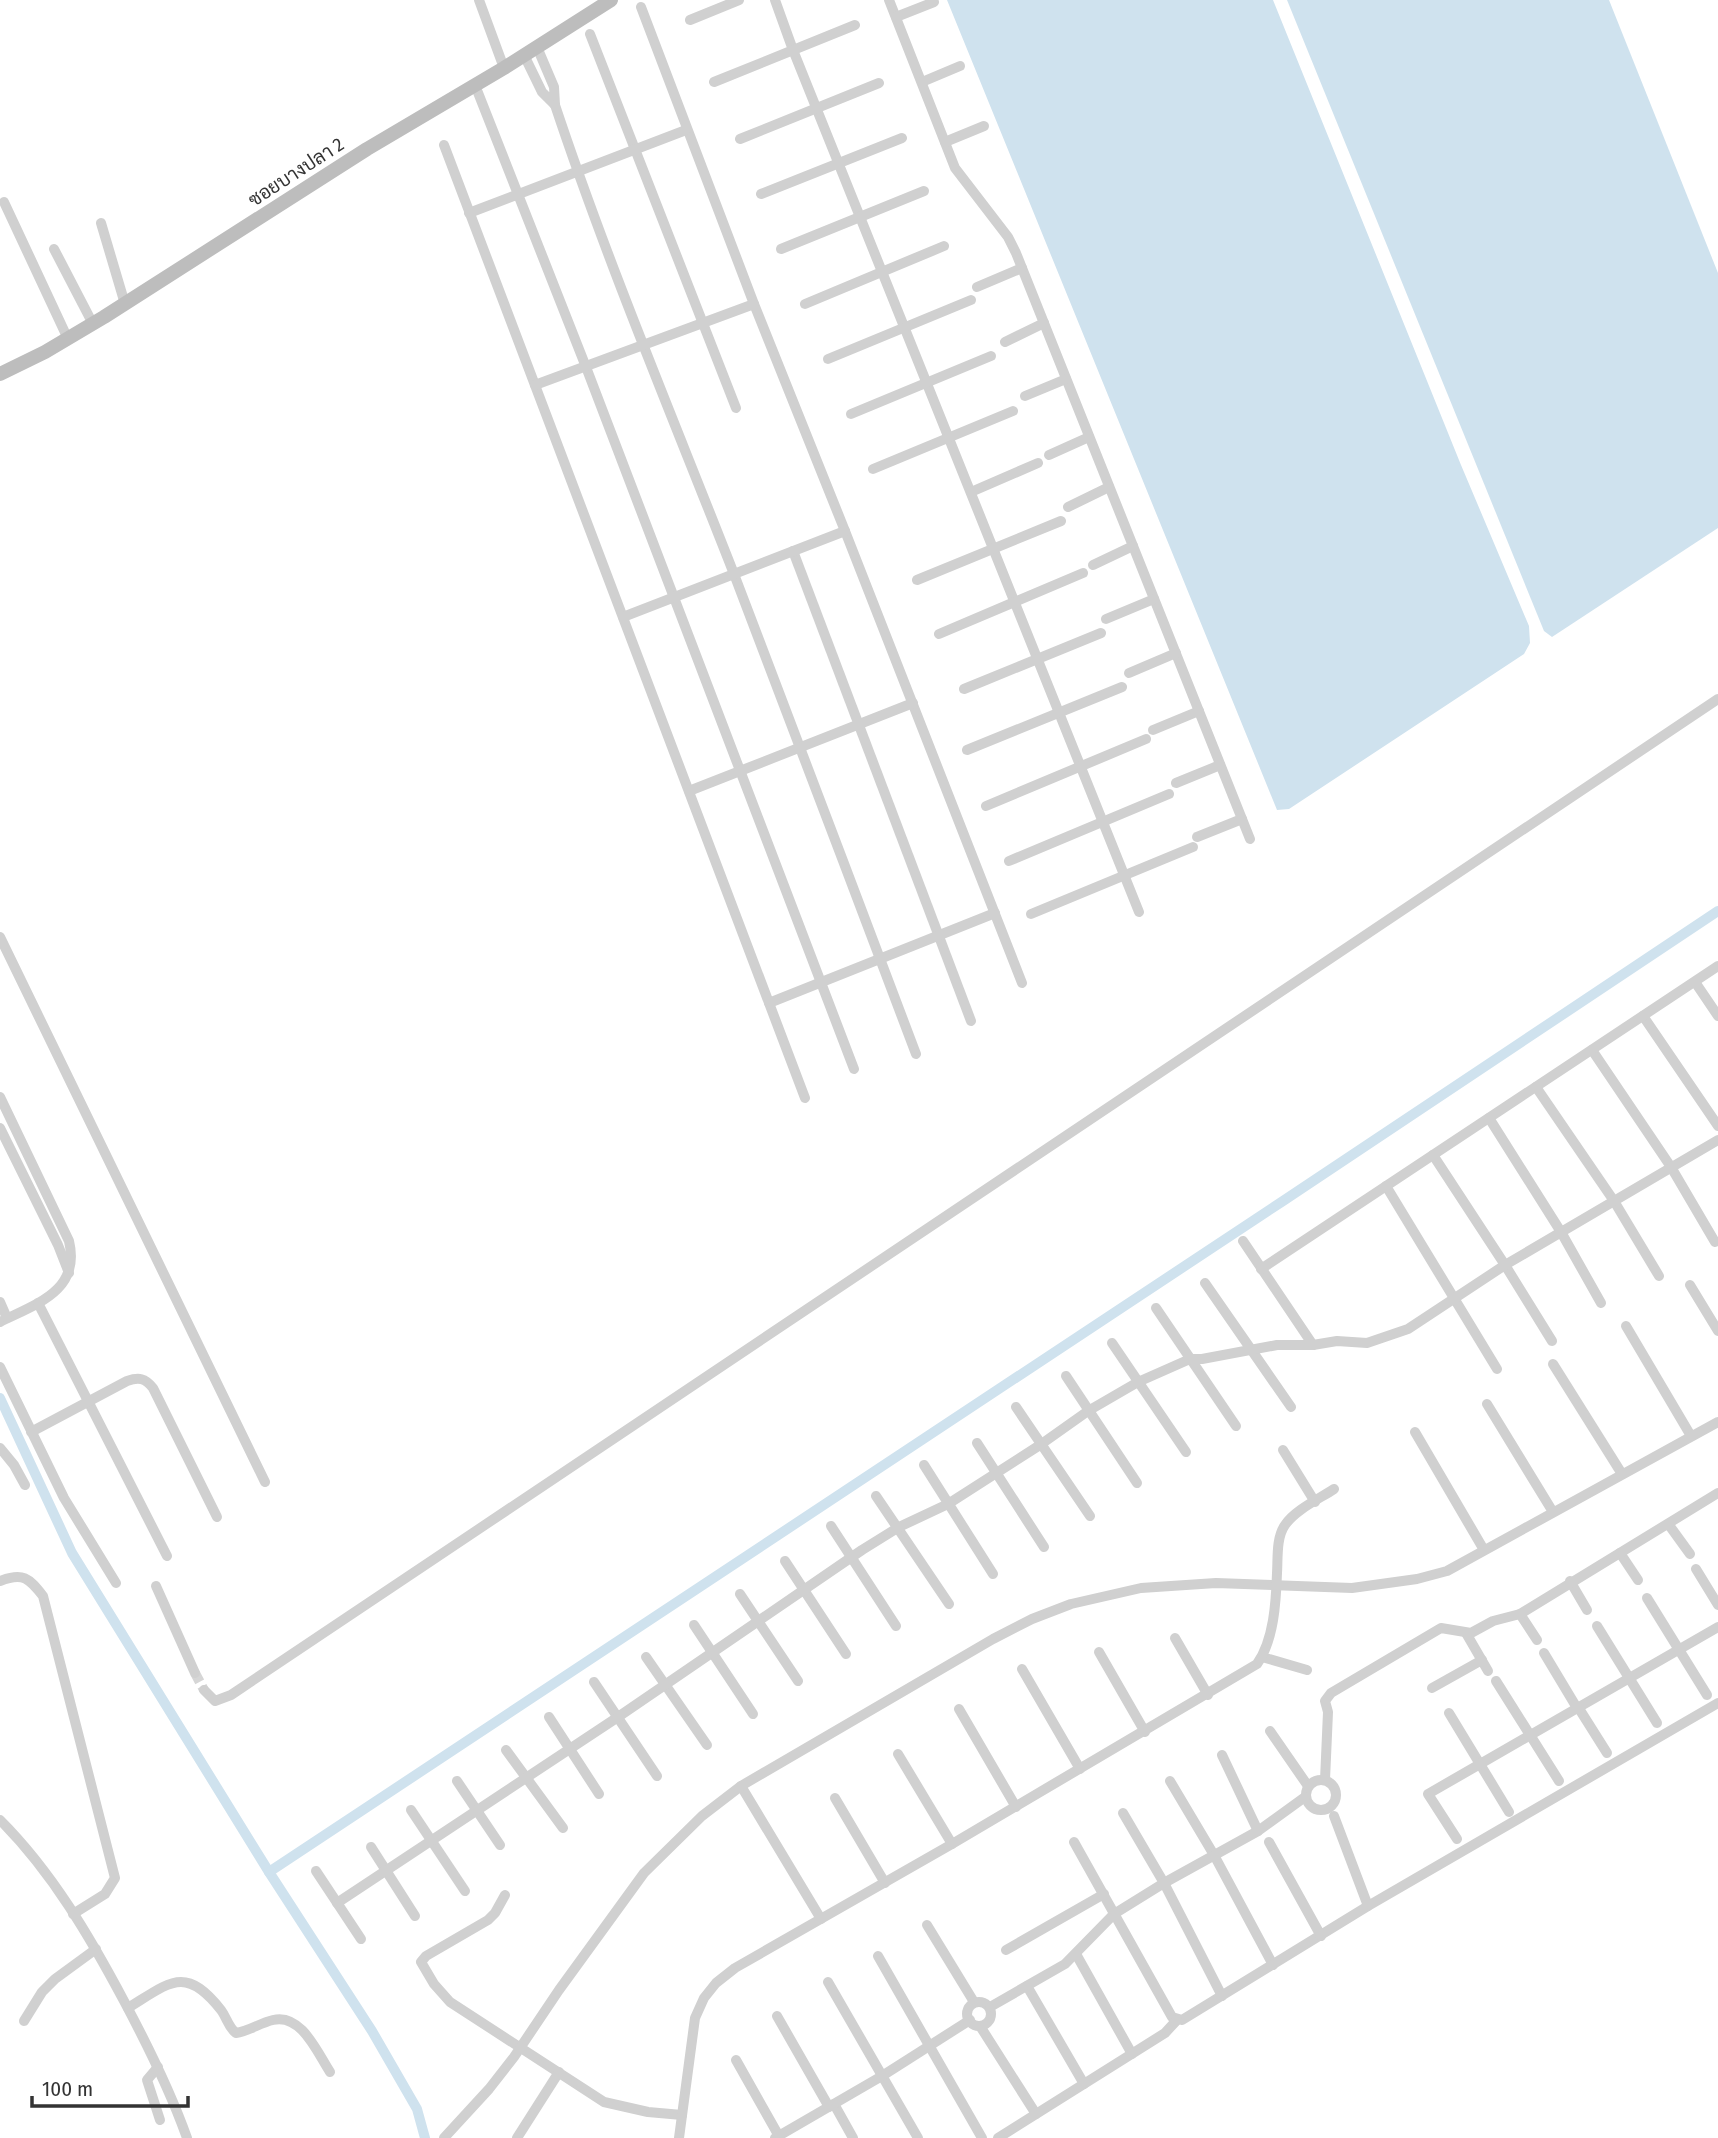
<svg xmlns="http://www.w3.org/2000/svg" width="1718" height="2138" font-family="'Fira Sans Condensed',Sarabun,sans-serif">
	<rect width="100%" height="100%" fill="#fff"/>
	<g fill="#cfe2ee">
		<polygon points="947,0 1273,0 1461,465 1529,626 1530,643 1524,654 1289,809 1277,810"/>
		<polygon points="1287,0 1609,0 1718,273 1718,528 1552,637 1544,631"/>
	</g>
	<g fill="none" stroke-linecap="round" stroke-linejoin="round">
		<g stroke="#cfe2ee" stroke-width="10">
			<polyline points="0,1398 72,1553 269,1872 372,2031 417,2109 425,2138"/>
			<polyline points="269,1872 1283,1201 1718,911"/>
		</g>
		<polyline stroke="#d6d6d6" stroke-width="10" stroke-dasharray="10 5" stroke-linecap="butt" points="195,1673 204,1690"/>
		<g stroke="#d0d0d0" stroke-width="10">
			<polyline points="479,0 504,68"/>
			<polyline points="775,0 793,50 1139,912"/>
			<polyline points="889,0 955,168 1008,237 1016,253 1250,839"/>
			<polyline points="641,7 754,304 845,531 1022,983"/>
			<polyline points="896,17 934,2"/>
			<polyline points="690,20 739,0"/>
			<polyline points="590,34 736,408"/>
			<polyline points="524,55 542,92 555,105 554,87 537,47"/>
			<polyline points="714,82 855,25"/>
			<polyline points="922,82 960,66"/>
			<polyline points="475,85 586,367 854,1069"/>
			<path d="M 555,105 C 608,264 673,418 734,574 C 796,734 855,894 916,1054"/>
			<polyline points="740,139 879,83"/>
			<polyline points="945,142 984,126"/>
			<polyline points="444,145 805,1098"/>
			<polyline points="761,194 902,138"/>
			<polyline points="4,202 68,339"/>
			<polyline points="469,213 686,130"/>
			<polyline points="101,223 125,304"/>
			<polyline points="54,249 93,324"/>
			<polyline points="781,249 924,191"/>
			<polyline points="977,287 1022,268"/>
			<polyline points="805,304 944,246"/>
			<polyline points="1005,342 1044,323"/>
			<polyline points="828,359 971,300"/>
			<polyline points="535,385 754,304"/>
			<polyline points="1025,396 1066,379"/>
			<polyline points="851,414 991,356"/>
			<polyline points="1049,455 1089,437"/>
			<polyline points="873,469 1013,411"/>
			<polyline points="971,492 1038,463"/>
			<polyline points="1068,507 1109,487"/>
			<polyline points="793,551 971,1021"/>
			<polyline points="1093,565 1133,546"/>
			<polyline points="917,580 1061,521"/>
			<polyline points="623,617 845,531"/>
			<polyline points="1106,619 1154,599"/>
			<polyline points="939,634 1083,573"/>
			<polyline points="1129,673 1176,653"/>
			<polyline points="964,689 1101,633"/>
			<polyline points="1153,730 1199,711"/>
			<polyline points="967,750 1122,687"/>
			<polyline points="1176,783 1220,765"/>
			<polyline points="689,791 913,703"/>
			<polyline points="986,806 1146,739"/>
			<polyline points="1197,837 1242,819"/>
			<polyline points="1009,861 1169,794"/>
			<polyline points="1031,914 1193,847"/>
			<polyline points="0,937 265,1482"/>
			<polyline points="1695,982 1718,1016"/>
			<polyline points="769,1003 995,913"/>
			<polyline points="1643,1016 1718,1126"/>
			<polyline points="1592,1050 1671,1167 1715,1242"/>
			<polyline points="1536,1087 1614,1201 1659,1276"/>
			<path d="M 0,1097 L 69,1241 C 81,1291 36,1304 0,1322"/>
			<polyline points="1489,1118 1561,1232 1601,1303"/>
			<polyline points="0,1128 58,1245 69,1273"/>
			<polyline points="1433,1155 1505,1265 1552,1341"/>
			<polyline points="1386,1186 1497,1369"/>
			<polyline points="1243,1241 1313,1345"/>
			<polyline points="1261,1269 1718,966"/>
			<polyline points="1205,1283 1291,1407"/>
			<polyline points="1690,1285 1718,1331"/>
			<polyline points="0,1302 7,1318"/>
			<polyline points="38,1303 167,1556"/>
			<polyline points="1156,1308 1236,1426"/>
			<polyline points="1626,1326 1691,1436"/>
			<polyline points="1112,1343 1186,1452"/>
			<polyline points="1553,1364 1622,1474"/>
			<polyline points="0,1367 64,1498 116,1583"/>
			<polyline points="1066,1376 1137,1483"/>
			<polyline points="1487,1404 1553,1512"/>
			<polyline points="1016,1407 1090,1516"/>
			<path d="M 31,1432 L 127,1381 C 139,1377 145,1378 153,1388 L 217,1517"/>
			<polyline points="1415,1432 1484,1550"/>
			<polyline points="977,1443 1044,1547"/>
			<polyline points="0,1448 14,1465 25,1485"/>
			<polyline points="1283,1450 1315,1502"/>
			<polyline points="924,1465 993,1574"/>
			<polyline points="876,1496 949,1604"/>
			<polyline points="1669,1525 1690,1554"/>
			<polyline points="831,1526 896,1626"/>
			<polyline points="1620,1553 1638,1580"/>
			<polyline points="785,1561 846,1654"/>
			<polyline points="1696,1569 1718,1605"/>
			<path d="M 0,1581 C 23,1572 29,1578 43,1596 L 115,1878 L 105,1894 L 73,1914"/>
			<polyline points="1570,1581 1587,1610"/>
			<polyline points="156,1586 195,1673"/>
			<polyline points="740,1594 798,1681"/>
			<polyline points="1647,1598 1707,1695"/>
			<polyline points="1520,1614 1537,1640"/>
			<polyline points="694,1625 753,1714"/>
			<polyline points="1597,1626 1657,1723"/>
			<polyline points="1466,1633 1488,1671"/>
			<polyline points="1175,1638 1208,1695"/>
			<polyline points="1099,1652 1145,1732"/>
			<polyline points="1544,1653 1577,1708"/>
			<polyline points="646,1657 707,1745"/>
			<polyline points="1262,1657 1307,1670"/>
			<polyline points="1022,1669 1080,1769"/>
			<polyline points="1496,1681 1559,1781"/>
			<polyline points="594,1682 657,1776"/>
			<polyline points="1432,1688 1482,1660"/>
			<polyline points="204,1690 215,1701 231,1695 1718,699"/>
			<polyline points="1578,1707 1607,1753"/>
			<polyline points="959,1709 1016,1807"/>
			<polyline points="1449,1713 1509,1812"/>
			<polyline points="549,1717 599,1794"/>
			<polyline points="1270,1731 1308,1786"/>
			<polyline points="506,1750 563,1828"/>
			<polyline points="898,1754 952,1844"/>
			<polyline points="1222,1755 1258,1831"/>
			<circle cx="1321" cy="1795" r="15"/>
			<polyline points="1325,1780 1328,1712 1325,1701 1331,1693 1441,1628 1471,1633 1493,1621 1520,1614 1718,1493"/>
			<polyline points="457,1781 500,1845"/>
			<polyline points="1170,1781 1214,1855 1273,1965"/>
			<polyline points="741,1786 821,1919"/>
			<polyline points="835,1798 885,1883"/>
			<polyline points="411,1810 465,1891"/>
			<polyline points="1123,1813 1164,1883 1222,1996"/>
			<polyline points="1334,1816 1368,1906"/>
			<path d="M 0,1820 C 52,1872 90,1937 124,2001 C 148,2046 170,2090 187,2138"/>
			<polyline points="1457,1839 1428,1794 1718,1627"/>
			<polyline points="1074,1842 1172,2017 1182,2020 1368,1906 1718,1703"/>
			<polyline points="1269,1842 1321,1936"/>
			<polyline points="371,1847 415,1916"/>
			<polyline points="316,1871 361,1939"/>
			<polyline points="505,1895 495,1913 488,1920 426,1956 421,1962 434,1984 450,2002 604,2102 648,2112 682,2115"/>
			<polyline points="337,1903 618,1717 862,1550 899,1527 948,1504 1040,1445 1088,1411 1138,1382 1190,1359 1202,1359 1277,1345 1313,1345 1337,1341 1367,1343 1408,1329 1505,1265 1718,1140"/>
			<polyline points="927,1925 974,2002"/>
			<polyline points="1006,1950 1104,1894"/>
			<polyline points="1076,1954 1132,2054"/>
			<polyline points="878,1956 982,2138"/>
			<polyline points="828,1982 918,2138"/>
			<polyline points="1027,1986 1084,2084"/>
			<circle cx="979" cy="2014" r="12"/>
			<polyline points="990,2007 1065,1964 1114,1914 1164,1883 1258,1831 1305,1797"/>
			<path d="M 128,2008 C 169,1983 185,1964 221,2010 C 227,2018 228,2027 236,2033 C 249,2031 260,2023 273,2020 C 301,2013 317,2052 330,2072"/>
			<polyline points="777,2016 829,2107"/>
			<polyline points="24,2021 42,1992 55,1979 96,1949"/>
			<polyline points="980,2026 1036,2114"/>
			<polyline points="736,2060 780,2138"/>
			<polyline points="158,2067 147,2080 160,2120"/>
			<polyline points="834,2104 853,2138"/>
			<polyline points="444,2138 489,2089 514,2057 559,1990 644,1873 702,1816 741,1786 993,1639 1032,1619 1071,1604 1141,1588 1216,1583 1352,1588 1417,1579 1447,1571 1718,1422"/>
			<polyline points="517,2138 559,2072"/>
			<path d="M 679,2138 L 695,2018 L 704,1998 L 716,1983 L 735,1968 L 952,1844 L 1257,1664 C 1274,1640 1276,1602 1277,1573 C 1278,1558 1276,1538 1285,1525 C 1295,1510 1319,1499 1334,1489"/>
			<polyline points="775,2138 882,2076 970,2020"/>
			<polyline points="998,2138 1165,2033 1177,2020"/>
		</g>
		<polyline stroke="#bdbdbd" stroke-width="14" points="0,374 45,352 104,317 367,149 504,68 611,0"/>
	</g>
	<g text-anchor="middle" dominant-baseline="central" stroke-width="7" stroke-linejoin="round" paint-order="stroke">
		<g font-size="19" fill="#333" stroke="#fff">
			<text transform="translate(296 172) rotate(-33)">ซอยบางปลา 2</text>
		</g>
	</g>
	<path d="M32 2096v10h156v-10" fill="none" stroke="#333333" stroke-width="3.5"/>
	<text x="42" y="2096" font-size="21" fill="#333333" stroke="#ffffff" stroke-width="5" paint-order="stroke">100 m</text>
</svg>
